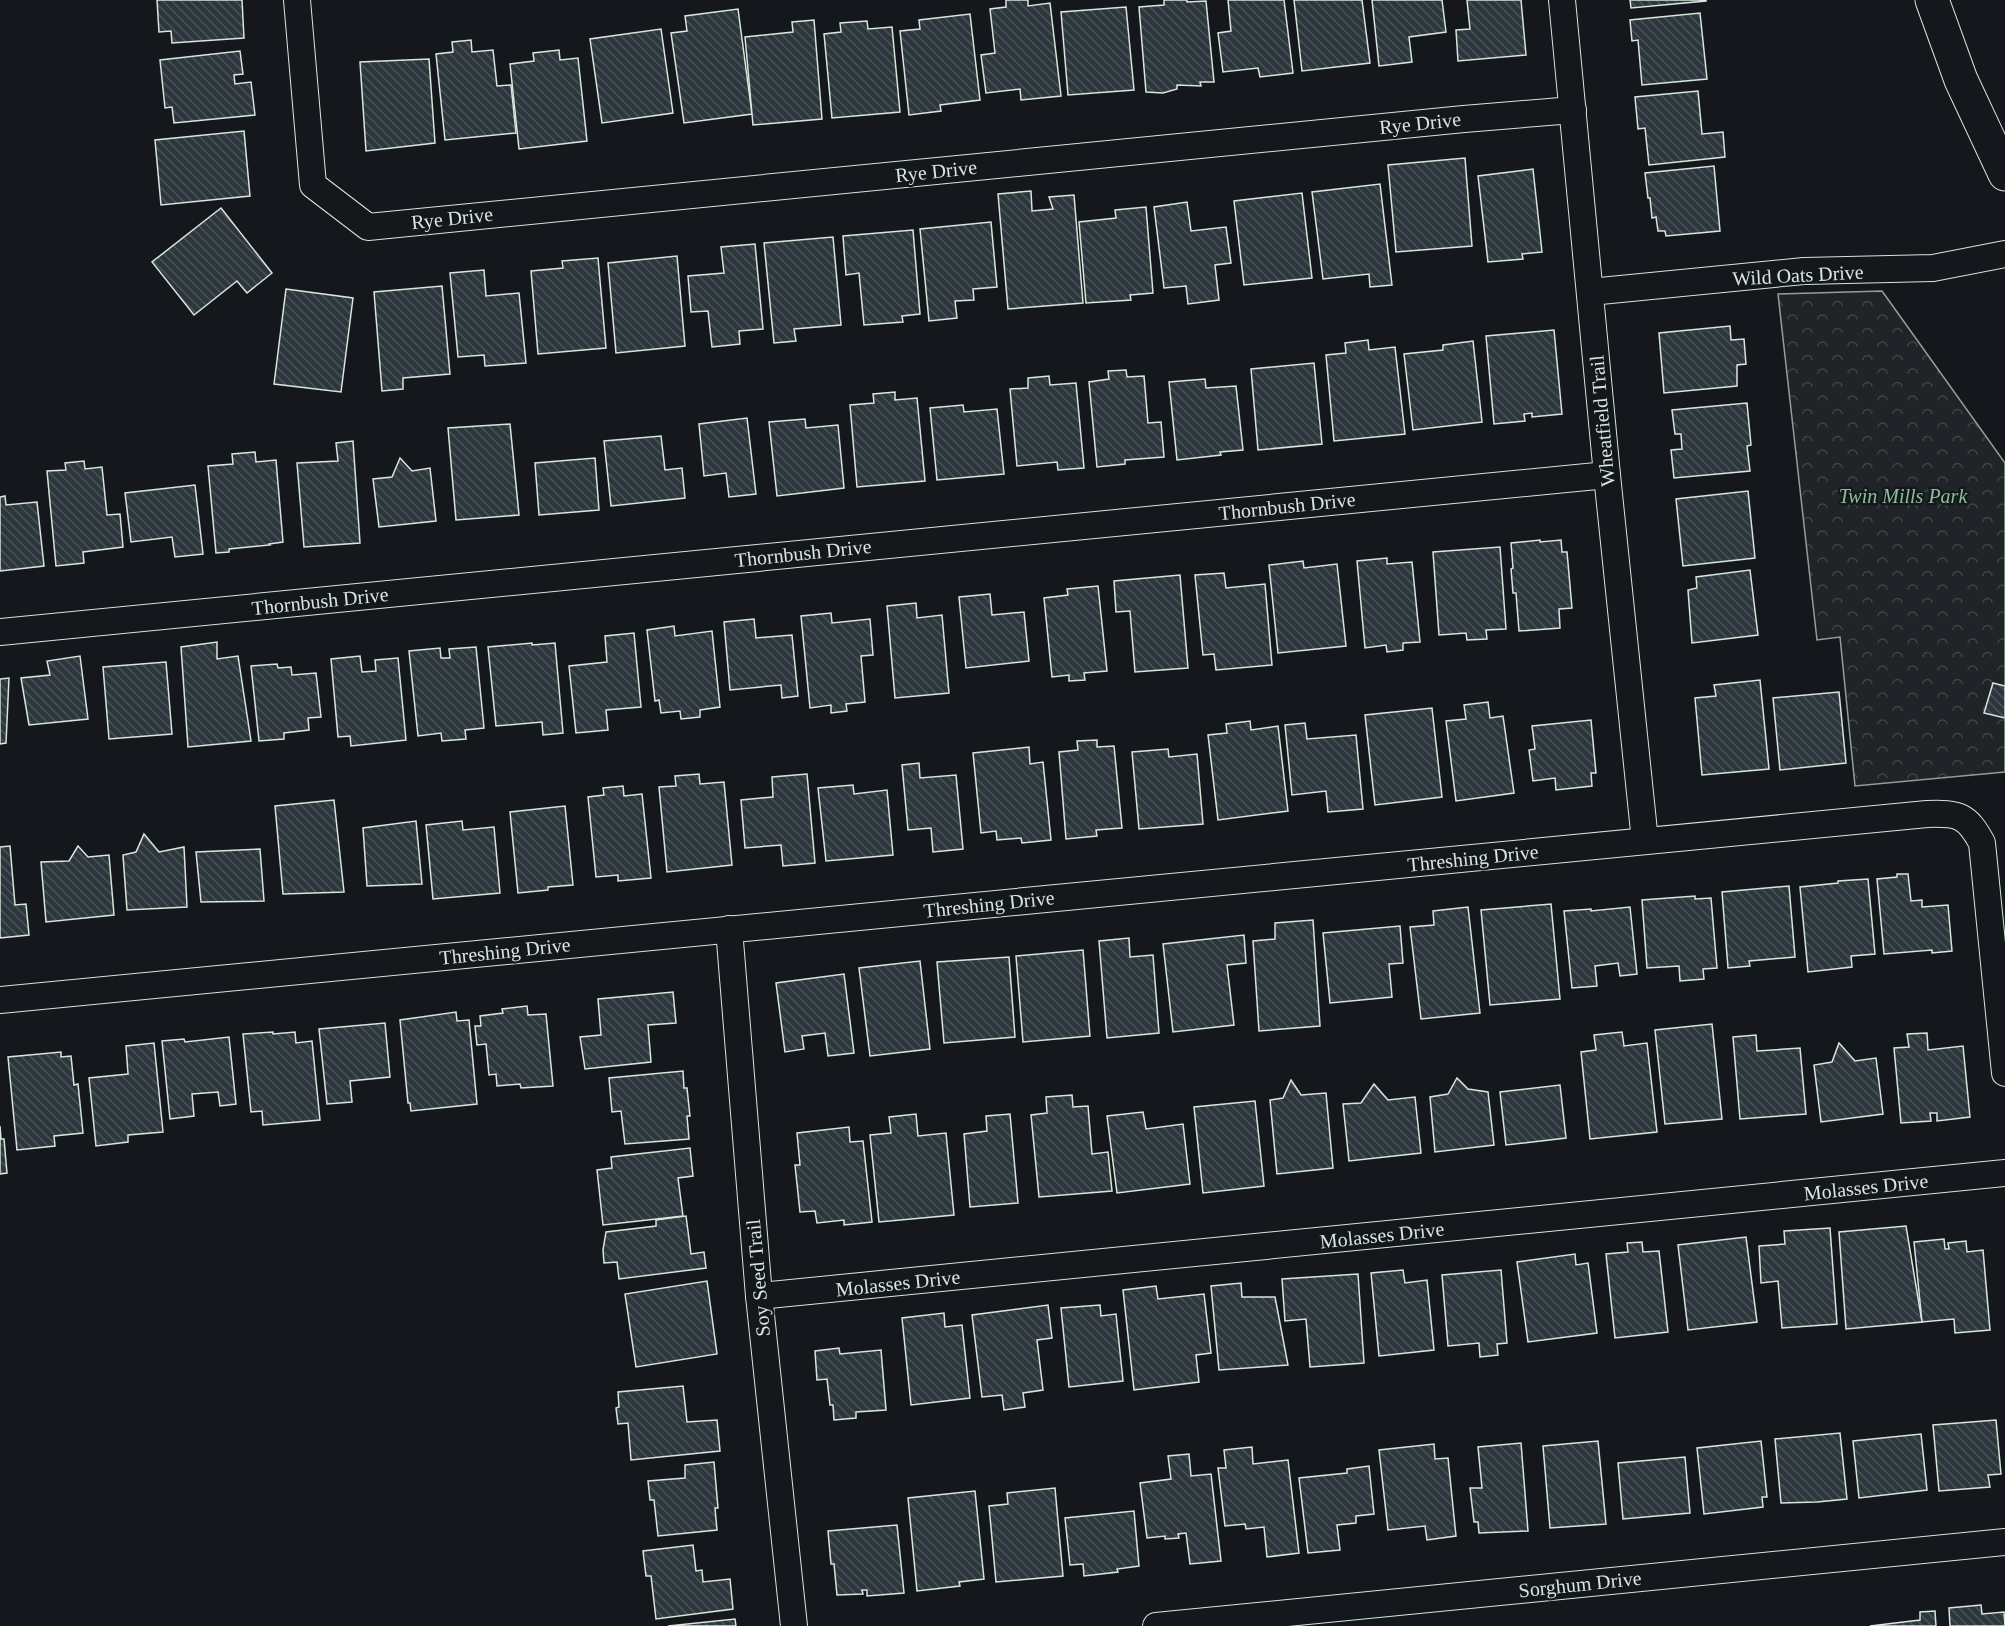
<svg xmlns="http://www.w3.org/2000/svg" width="2005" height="1626" font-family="Georgia,serif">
	<defs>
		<pattern id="park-crowns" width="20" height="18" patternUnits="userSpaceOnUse" patternTransform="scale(1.5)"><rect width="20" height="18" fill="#202428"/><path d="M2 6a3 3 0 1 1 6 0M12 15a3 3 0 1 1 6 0" fill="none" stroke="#404447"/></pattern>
		<pattern id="building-back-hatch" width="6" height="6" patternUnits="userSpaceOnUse" patternTransform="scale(1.5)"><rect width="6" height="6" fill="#2c363c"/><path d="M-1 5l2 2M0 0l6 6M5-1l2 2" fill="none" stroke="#4a5358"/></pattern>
	</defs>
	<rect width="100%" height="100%" fill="#14181c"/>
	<polygon fill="url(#park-crowns)" stroke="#939e99" stroke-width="1.5" points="1882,291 2005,463 2005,772 1855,786 1840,637 1817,640 1778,294"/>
	<g fill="url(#building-back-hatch)" stroke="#d8e6dc" stroke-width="1.5">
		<polygon points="157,0 242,0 244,38 172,43 171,31 159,32"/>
		<polygon points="1006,0 1028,0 1028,6 1050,3 1061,96 1021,100 1020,89 986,93 981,55 995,53 990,9 1006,7"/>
		<polygon points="1164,0 1187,0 1187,2 1206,1 1214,82 1200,82 1201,86 1177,85 1177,89 1163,93 1146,92 1139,7 1164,5"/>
		<polygon points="1228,0 1284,0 1293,73 1260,77 1258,68 1223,72 1218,33 1231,31"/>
		<polygon points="1294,0 1362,0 1370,63 1302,71"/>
		<polygon points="1372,0 1442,0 1446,32 1409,37 1412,62 1379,66"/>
		<polygon points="1467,0 1521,0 1526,55 1458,61 1456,30 1470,29"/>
		<polygon points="1630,0 1706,0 1706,1 1631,8"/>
		<polygon points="1126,7 1134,90 1068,95 1061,12"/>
		<polygon points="738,9 752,114 684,123 671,33 687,31 685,16"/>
		<polygon points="1700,13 1707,79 1642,85 1638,40 1632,41 1630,20"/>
		<polygon points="970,14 980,100 940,105 941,111 909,115 900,31 920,29 919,20"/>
		<polygon points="814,20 822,119 753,125 745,37 793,32 792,22"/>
		<polygon points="867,21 868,29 892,27 900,112 832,118 824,34 841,32 840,23"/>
		<polygon points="661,29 673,113 602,123 590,39"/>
		<polygon points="471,40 472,52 493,50 497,86 511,85 516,133 445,140 436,54 453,52 452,42"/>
		<polygon points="559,50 560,60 578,58 587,141 519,149 510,64 534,61 533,53"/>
		<polygon points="240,51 243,74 234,75 235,84 251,82 255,115 174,123 172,107 165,108 160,60"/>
		<polygon points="429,59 435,143 366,151 360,62"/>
		<polygon points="1698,91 1702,134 1723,132 1725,157 1649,165 1645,128 1638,129 1635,97"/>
		<polygon points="244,131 250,196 161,205 155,140"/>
		<polygon points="1465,158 1472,246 1396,252 1388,165"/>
		<polygon points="1714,166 1720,231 1666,236 1665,231 1658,231 1656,217 1652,218 1650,198 1648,198 1645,173"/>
		<polygon points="1533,169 1542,252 1522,254 1523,259 1488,262 1478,176"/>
		<polygon points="1380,184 1392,285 1370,287 1369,274 1323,279 1312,192"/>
		<polygon points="1031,191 1032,211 1053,209 1049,197 1074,195 1083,303 1008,309 998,194"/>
		<polygon points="1302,193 1312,278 1244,285 1234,201"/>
		<polygon points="1187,202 1191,231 1226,227 1231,263 1215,265 1219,300 1188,304 1186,286 1164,288 1154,207"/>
		<polygon points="1146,207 1153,293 1130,295 1131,300 1086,303 1079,222 1116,218 1115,210"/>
		<polygon points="221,208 272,273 247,293 237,281 194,315 152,262"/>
		<polygon points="991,222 997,287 973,289 974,300 955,301 957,318 929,321 920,229"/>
		<polygon points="913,230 920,314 902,316 903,322 864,325 859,273 846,275 843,236"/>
		<polygon points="833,237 841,325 794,329 796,341 774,343 764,243"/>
		<polygon points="755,244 763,329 739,331 740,344 712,347 708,311 691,312 688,276 724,273 721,247"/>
		<polygon points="677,256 685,346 616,353 608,263"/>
		<polygon points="598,258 606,348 538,354 531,271 563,268 562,261"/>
		<polygon points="484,270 486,296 519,293 526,363 485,366 484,355 458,357 450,273"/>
		<polygon points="442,286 450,374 403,378 403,389 382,391 374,292"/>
		<polygon points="286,289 353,298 341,392 274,384"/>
		<polygon points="1730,326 1731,340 1744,339 1746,364 1737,365 1737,386 1664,393 1659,333"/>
		<polygon points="1554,330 1562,414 1532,417 1532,413 1524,414 1525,421 1494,424 1486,336"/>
		<polygon points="1368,340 1369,350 1395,347 1405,434 1334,441 1326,355 1346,353 1345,343"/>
		<polygon points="1473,341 1482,422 1413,430 1404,354 1443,350 1443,345"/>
		<polygon points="1314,363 1322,444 1258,450 1251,369"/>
		<polygon points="1126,370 1127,377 1144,376 1148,423 1161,422 1164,457 1125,460 1125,464 1097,467 1089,382 1109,379 1108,371"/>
		<polygon points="1049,376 1050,385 1076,383 1084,468 1058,470 1057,462 1017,466 1010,389 1028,388 1028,378"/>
		<polygon points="1205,379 1206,388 1236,386 1243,450 1220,452 1221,455 1177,460 1169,382"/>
		<polygon points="895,392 895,400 917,398 925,481 857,487 850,405 874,403 873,394"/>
		<polygon points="1747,403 1751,445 1747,446 1750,471 1674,478 1671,450 1682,449 1681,434 1675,434 1672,410"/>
		<polygon points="963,405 964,412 997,409 1004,474 937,480 930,408"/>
		<polygon points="747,418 756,494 729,497 726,473 704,476 699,424"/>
		<polygon points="805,419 806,428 838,425 844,488 777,496 769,422"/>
		<polygon points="510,424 519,515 456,520 448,428"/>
		<polygon points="661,436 665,470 682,468 685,498 611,506 604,441"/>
		<polygon points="353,441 360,543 304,547 297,463 338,461 336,443"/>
		<polygon points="255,452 256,462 276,460 283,542 269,544 270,545 229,549 229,552 216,553 208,466 233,464 232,454"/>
		<polygon points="400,458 412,471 430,468 436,521 379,527 373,479 392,477"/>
		<polygon points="595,458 599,510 539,515 535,463"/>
		<polygon points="84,461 85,469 102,467 107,515 120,514 123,547 83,552 84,563 56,566 47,471 66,470 65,463"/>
		<polygon points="195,485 203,554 175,557 172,537 131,542 125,493"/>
		<polygon points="1748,491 1755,558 1683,566 1676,499"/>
		<polygon points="5,496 6,505 37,502 44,566 0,571 0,497"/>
		<polygon points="1540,540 1540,542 1561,540 1562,552 1567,552 1572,608 1559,609 1560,628 1519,631 1516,593 1513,593 1511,569 1513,568 1511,543"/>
		<polygon points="1500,547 1506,629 1486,630 1487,639 1467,640 1466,633 1439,635 1433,552"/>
		<polygon points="1387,558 1387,564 1412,562 1420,642 1403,643 1403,650 1387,652 1386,645 1365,648 1357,561"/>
		<polygon points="1303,561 1304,568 1337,564 1346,646 1278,653 1269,565"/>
		<polygon points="1750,570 1758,635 1692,643 1688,590 1697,588 1696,577"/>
		<polygon points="1224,573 1226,588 1265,584 1272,665 1216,670 1214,654 1203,655 1195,575"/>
		<polygon points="1180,575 1188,668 1135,672 1130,611 1116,612 1114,581"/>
		<polygon points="1098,586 1107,671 1084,673 1085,680 1069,681 1069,675 1052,677 1044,598 1068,595 1067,589"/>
		<polygon points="990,594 992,615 1024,612 1029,661 966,668 959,597"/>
		<polygon points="916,603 917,618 942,615 949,693 895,698 887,606"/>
		<polygon points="831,613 832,623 870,619 873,655 861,656 865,702 846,704 847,711 831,713 831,705 810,708 801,616"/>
		<polygon points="754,619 756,638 792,635 798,696 782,698 781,685 730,690 724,622"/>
		<polygon points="674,626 675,636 712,631 720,707 700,710 700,717 681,719 680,711 661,713 659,700 655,701 647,630"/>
		<polygon points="634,633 641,707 606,710 608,730 576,733 569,666 607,662 605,636"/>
		<polygon points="217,642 217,659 238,656 251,741 188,747 181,647"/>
		<polygon points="532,643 532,645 555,643 563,733 543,735 542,722 496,726 488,647"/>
		<polygon points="476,647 484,728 465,730 466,739 442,741 441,733 418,736 409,651 440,648 441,658 450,658 449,649"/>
		<polygon points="80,656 88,719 29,725 21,678 50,675 47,661"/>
		<polygon points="360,656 362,672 376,671 375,660 398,658 406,740 351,746 350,736 338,737 331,659"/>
		<polygon points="166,662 172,734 109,739 103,667"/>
		<polygon points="277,664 278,668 291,667 292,675 316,673 321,717 308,718 309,730 284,733 284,739 259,741 251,666"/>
		<polygon points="9,678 6,743 0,744 0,679"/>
		<polygon points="1760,680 1769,769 1702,775 1695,698 1716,696 1714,685"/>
		<polygon points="1993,683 2005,686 2005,718 1984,713"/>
		<polygon points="1839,692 1846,763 1780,770 1773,698"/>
		<polygon points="1488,702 1490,718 1503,716 1514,793 1456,801 1446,721 1466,719 1464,705"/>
		<polygon points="1432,708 1442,797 1375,805 1365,715"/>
		<polygon points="1591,720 1596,773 1591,773 1592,786 1556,790 1555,778 1533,781 1529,750 1535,749 1532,726"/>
		<polygon points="1250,721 1251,730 1278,726 1288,811 1218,820 1208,735 1227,733 1226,724"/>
		<polygon points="1305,723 1307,739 1356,735 1363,809 1328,812 1326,791 1292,795 1285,725"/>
		<polygon points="1097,740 1097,747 1114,746 1122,828 1096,830 1097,836 1066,839 1059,752 1078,750 1077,741"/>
		<polygon points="1029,747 1030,764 1043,762 1051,840 1022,843 1021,838 997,840 996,831 981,833 973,753"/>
		<polygon points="1168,749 1169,757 1197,754 1203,824 1139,829 1132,752"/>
		<polygon points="919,763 920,778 956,775 963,849 933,852 931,828 908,830 902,765"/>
		<polygon points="699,774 700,784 724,782 732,865 667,872 659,787 676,786 675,776"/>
		<polygon points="807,774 815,863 783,866 781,845 745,848 741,800 773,797 772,777"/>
		<polygon points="853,785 854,794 887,790 893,855 826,861 818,788"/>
		<polygon points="623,786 624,796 642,794 651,878 618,881 618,875 596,877 588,797 604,795 603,788"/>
		<polygon points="334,800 344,892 283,894 275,806"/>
		<polygon points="565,806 573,885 548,887 548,890 518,893 510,812"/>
		<polygon points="416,821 422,884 367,886 363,828"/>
		<polygon points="462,821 463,830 494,827 500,893 433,899 426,825"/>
		<polygon points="144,834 159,852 184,847 187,907 127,910 123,855 136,852"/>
		<polygon points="10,846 15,905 26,904 29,935 0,938 0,847"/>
		<polygon points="78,846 88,857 109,855 114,915 46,922 41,862 69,861"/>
		<polygon points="260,849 264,901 201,902 196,852"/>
		<polygon points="1897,874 1908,874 1911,901 1922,900 1922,907 1948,905 1952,951 1932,953 1932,950 1884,954 1877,879 1897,877"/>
		<polygon points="1868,879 1875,954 1851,956 1852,967 1808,972 1800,887 1838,883 1838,881"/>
		<polygon points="1789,886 1795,957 1749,961 1750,966 1728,968 1722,892"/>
		<polygon points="1695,896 1695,899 1711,898 1717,968 1703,969 1704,979 1680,981 1679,966 1647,968 1642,900"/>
		<polygon points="1551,904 1560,999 1490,1005 1481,910"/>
		<polygon points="1468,907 1480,1013 1421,1019 1410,927 1434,925 1433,911"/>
		<polygon points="1630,907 1637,974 1620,976 1618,963 1595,966 1597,986 1572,988 1564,911 1591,909 1591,911"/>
		<polygon points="1313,920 1320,1026 1259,1031 1253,941 1275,939 1275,923"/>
		<polygon points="1400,926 1403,963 1389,964 1392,997 1330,1003 1323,933"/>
		<polygon points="1244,935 1246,963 1227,965 1234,1025 1173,1032 1163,944"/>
		<polygon points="1129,938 1130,957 1153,955 1159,1033 1107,1038 1099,941"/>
		<polygon points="1083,950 1090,1036 1023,1042 1016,956"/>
		<polygon points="1009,957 1015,1037 944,1043 937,962"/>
		<polygon points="920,961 930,1049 870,1056 859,968"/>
		<polygon points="844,974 854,1053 828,1056 825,1033 802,1036 804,1049 785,1052 776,983"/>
		<polygon points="673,992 676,1023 648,1025 651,1062 585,1069 580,1037 601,1035 598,999"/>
		<polygon points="527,1006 528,1015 546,1014 553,1086 521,1088 520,1084 497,1086 496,1074 489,1075 486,1044 477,1045 475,1026 481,1026 480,1016 503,1013 502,1009"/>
		<polygon points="456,1012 457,1021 469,1020 477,1104 411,1111 410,1103 408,1103 400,1020"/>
		<polygon points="385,1023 390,1077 350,1081 352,1102 327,1104 319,1029"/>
		<polygon points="1712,1024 1722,1119 1665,1124 1655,1030"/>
		<polygon points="273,1032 273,1034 295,1032 296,1043 312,1041 320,1120 263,1125 262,1111 251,1112 243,1034"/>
		<polygon points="1622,1032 1624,1046 1647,1043 1657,1132 1590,1139 1581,1052 1596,1050 1594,1035"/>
		<polygon points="1927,1033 1928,1050 1963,1046 1970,1117 1937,1121 1937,1113 1930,1113 1931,1121 1901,1123 1894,1048 1909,1047 1907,1034"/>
		<polygon points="1756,1035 1757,1051 1800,1048 1806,1114 1740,1119 1733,1037"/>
		<polygon points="229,1037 236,1104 220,1106 218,1092 192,1094 194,1116 170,1119 162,1041 184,1039 185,1042"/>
		<polygon points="154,1043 163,1132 128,1135 128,1142 96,1146 89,1078 128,1074 126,1046"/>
		<polygon points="1839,1043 1855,1061 1876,1058 1883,1114 1821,1122 1814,1065 1832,1062"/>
		<polygon points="61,1052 61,1057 71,1056 74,1085 78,1084 83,1133 54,1136 55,1146 17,1150 8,1057"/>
		<polygon points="683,1071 684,1088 687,1088 690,1116 687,1116 689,1139 625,1144 621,1111 612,1112 609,1078"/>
		<polygon points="1457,1078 1468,1089 1488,1092 1494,1145 1435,1152 1430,1097 1448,1094"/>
		<polygon points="1291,1080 1301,1095 1326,1093 1333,1168 1277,1174 1270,1100 1283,1098"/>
		<polygon points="1374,1084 1388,1100 1415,1097 1421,1153 1349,1161 1343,1104 1361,1103"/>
		<polygon points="1560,1085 1566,1138 1506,1145 1500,1092"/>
		<polygon points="1072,1095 1073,1107 1088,1106 1092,1154 1108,1152 1112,1191 1039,1197 1031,1115 1047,1113 1046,1097"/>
		<polygon points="1255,1101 1264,1186 1203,1193 1194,1107"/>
		<polygon points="1143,1112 1146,1129 1183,1124 1190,1184 1117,1193 1107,1116"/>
		<polygon points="916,1114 918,1136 946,1133 954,1215 879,1222 870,1135 891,1133 889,1117"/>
		<polygon points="1010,1114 1018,1203 970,1207 964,1134 987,1131 986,1116"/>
		<polygon points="0,1126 1,1139 4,1139 7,1173 0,1174"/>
		<polygon points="849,1127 850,1142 863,1141 872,1222 844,1225 844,1220 817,1223 815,1211 800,1212 795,1165 800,1165 797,1133"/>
		<polygon points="690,1148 693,1176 678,1178 683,1216 603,1225 597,1170 612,1168 611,1157"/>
		<polygon points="686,1216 691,1254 704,1252 706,1268 619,1279 617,1262 604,1263 603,1250 606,1232 656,1226 656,1220"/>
		<polygon points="1906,1226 1922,1322 1846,1329 1839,1232"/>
		<polygon points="1830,1228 1837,1324 1782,1328 1778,1281 1761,1283 1759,1246 1785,1244 1784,1231"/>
		<polygon points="1746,1237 1757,1322 1688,1330 1678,1245"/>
		<polygon points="1944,1239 1945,1249 1949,1249 1948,1243 1966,1241 1967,1252 1983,1250 1990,1330 1955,1333 1954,1319 1922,1322 1914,1242"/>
		<polygon points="1642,1242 1643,1252 1659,1251 1668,1332 1615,1338 1606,1254 1628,1252 1627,1243"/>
		<polygon points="1575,1254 1576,1265 1588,1263 1597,1333 1528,1342 1517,1262"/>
		<polygon points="1403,1270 1405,1283 1427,1280 1434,1350 1379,1356 1371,1273"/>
		<polygon points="1501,1270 1507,1343 1497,1344 1498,1355 1480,1357 1479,1343 1448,1346 1442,1275"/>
		<polygon points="1358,1274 1364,1363 1310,1367 1306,1319 1285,1321 1282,1279"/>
		<polygon points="707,1281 717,1354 636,1367 625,1294"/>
		<polygon points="1241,1283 1242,1297 1275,1297 1288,1365 1219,1370 1211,1286"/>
		<polygon points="1156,1286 1158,1299 1204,1294 1211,1353 1196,1355 1199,1382 1134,1390 1123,1290"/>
		<polygon points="1048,1305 1052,1338 1037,1340 1043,1390 1023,1393 1025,1407 1004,1410 1002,1395 982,1397 972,1315"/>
		<polygon points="1100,1305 1101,1316 1116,1314 1123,1381 1069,1387 1061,1308"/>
		<polygon points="944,1313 945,1327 962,1325 970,1398 911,1405 902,1318"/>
		<polygon points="839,1348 840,1354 881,1350 886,1410 856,1412 856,1418 834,1420 833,1405 830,1405 827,1379 817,1380 815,1351"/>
		<polygon points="683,1386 687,1422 717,1420 720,1451 631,1460 628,1423 618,1424 616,1408 619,1407 618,1392"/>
		<polygon points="1996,1420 2001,1474 1988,1475 1990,1487 1939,1491 1933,1425"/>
		<polygon points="1840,1433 1847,1499 1817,1502 1781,1503 1775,1439"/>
		<polygon points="1921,1434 1927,1490 1859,1498 1853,1441"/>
		<polygon points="1598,1441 1606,1524 1550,1528 1543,1446"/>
		<polygon points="1761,1441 1767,1497 1762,1497 1763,1507 1704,1514 1697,1448"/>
		<polygon points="1521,1443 1528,1531 1479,1533 1478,1522 1474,1522 1470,1488 1482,1488 1478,1447"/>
		<polygon points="1434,1444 1435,1459 1448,1458 1456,1536 1427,1540 1425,1526 1388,1530 1379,1450"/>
		<polygon points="1252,1447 1253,1464 1288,1460 1299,1553 1267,1557 1264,1527 1246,1529 1245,1524 1225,1526 1218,1468 1226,1468 1224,1450"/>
		<polygon points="1189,1454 1191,1476 1211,1474 1221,1561 1190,1564 1186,1533 1178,1534 1179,1538 1165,1539 1165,1536 1147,1538 1140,1483 1171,1479 1168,1456"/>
		<polygon points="1685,1457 1690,1513 1623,1519 1618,1463"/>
		<polygon points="714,1462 718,1508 715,1508 717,1530 658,1536 654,1500 650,1500 648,1481 685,1478 685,1465"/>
		<polygon points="1369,1466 1374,1514 1356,1516 1356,1523 1337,1525 1340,1550 1308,1553 1299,1478 1347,1473 1347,1469"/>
		<polygon points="1055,1488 1063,1576 996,1582 989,1506 1008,1504 1007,1493"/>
		<polygon points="975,1491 984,1579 959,1582 960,1586 917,1591 908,1498"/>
		<polygon points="1134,1511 1139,1566 1117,1569 1118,1572 1084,1576 1083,1564 1070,1565 1065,1518"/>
		<polygon points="897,1525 904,1593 867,1596 867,1590 862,1590 863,1594 837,1595 834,1564 831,1564 828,1531"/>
		<polygon points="693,1545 696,1571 702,1570 703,1582 730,1579 733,1609 656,1619 651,1576 646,1576 643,1551"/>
		<polygon points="1981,1605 1982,1614 2004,1612 2005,1626 1950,1626 1949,1608"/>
		<polygon points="1935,1611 1936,1626 1870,1626 1920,1620 1920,1612"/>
		<polygon points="735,1619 736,1626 668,1626"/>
	</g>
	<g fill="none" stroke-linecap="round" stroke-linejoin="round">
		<g stroke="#d8e6dc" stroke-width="28">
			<g id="street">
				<polyline points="297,0 313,185 368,227 1464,119 1573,110"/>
				<polyline points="1562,0 1607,475 1645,841"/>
				<polyline points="1590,292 1804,271 1933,268 2005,254"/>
				<polyline points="0,632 1607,475"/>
				<polyline points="729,929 759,1296 794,1626"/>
				<path d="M 0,1000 L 1927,814 C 1959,813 1967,815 1982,843 L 2005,1073"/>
				<polyline points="759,1296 2005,1173"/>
				<polyline points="1156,1626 2005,1542"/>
			</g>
		</g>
		<g stroke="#d8e6dc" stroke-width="35">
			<polyline id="secondary" points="1932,0 1961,80 2005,174"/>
		</g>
		<use href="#street" stroke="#14181c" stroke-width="26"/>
		<use href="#secondary" stroke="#14181c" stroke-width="33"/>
	</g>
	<g text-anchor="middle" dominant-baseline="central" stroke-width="4.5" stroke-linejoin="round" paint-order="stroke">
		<g font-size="20" fill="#d8e6dc" stroke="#14181c">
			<text transform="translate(1420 123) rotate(-6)">Rye Drive</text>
			<text transform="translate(936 171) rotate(-6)">Rye Drive</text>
			<text transform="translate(452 218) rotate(-6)">Rye Drive</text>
			<text transform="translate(1798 275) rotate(-3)">Wild Oats Drive</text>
			<text transform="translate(1602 421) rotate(-95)">Wheatfield Trail</text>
			<text transform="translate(1287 506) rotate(-6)">Thornbush Drive</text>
			<text transform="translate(803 553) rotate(-6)">Thornbush Drive</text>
			<text transform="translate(320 601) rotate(-6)">Thornbush Drive</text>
			<text transform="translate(1473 858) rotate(-6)">Threshing Drive</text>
			<text transform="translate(989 904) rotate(-6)">Threshing Drive</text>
			<text transform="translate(505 951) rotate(-6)">Threshing Drive</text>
			<text transform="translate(1866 1187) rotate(-6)">Molasses Drive</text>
			<text transform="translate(1382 1235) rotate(-6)">Molasses Drive</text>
			<text transform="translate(758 1278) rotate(-95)">Soy Seed Trail</text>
			<text transform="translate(898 1283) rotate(-6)">Molasses Drive</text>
			<text transform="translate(1580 1584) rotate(-6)">Sorghum Drive</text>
		</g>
		<g font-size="20" font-style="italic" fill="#8ac095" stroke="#14181c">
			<text x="1903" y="496">Twin Mills Park</text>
		</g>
	</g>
</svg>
